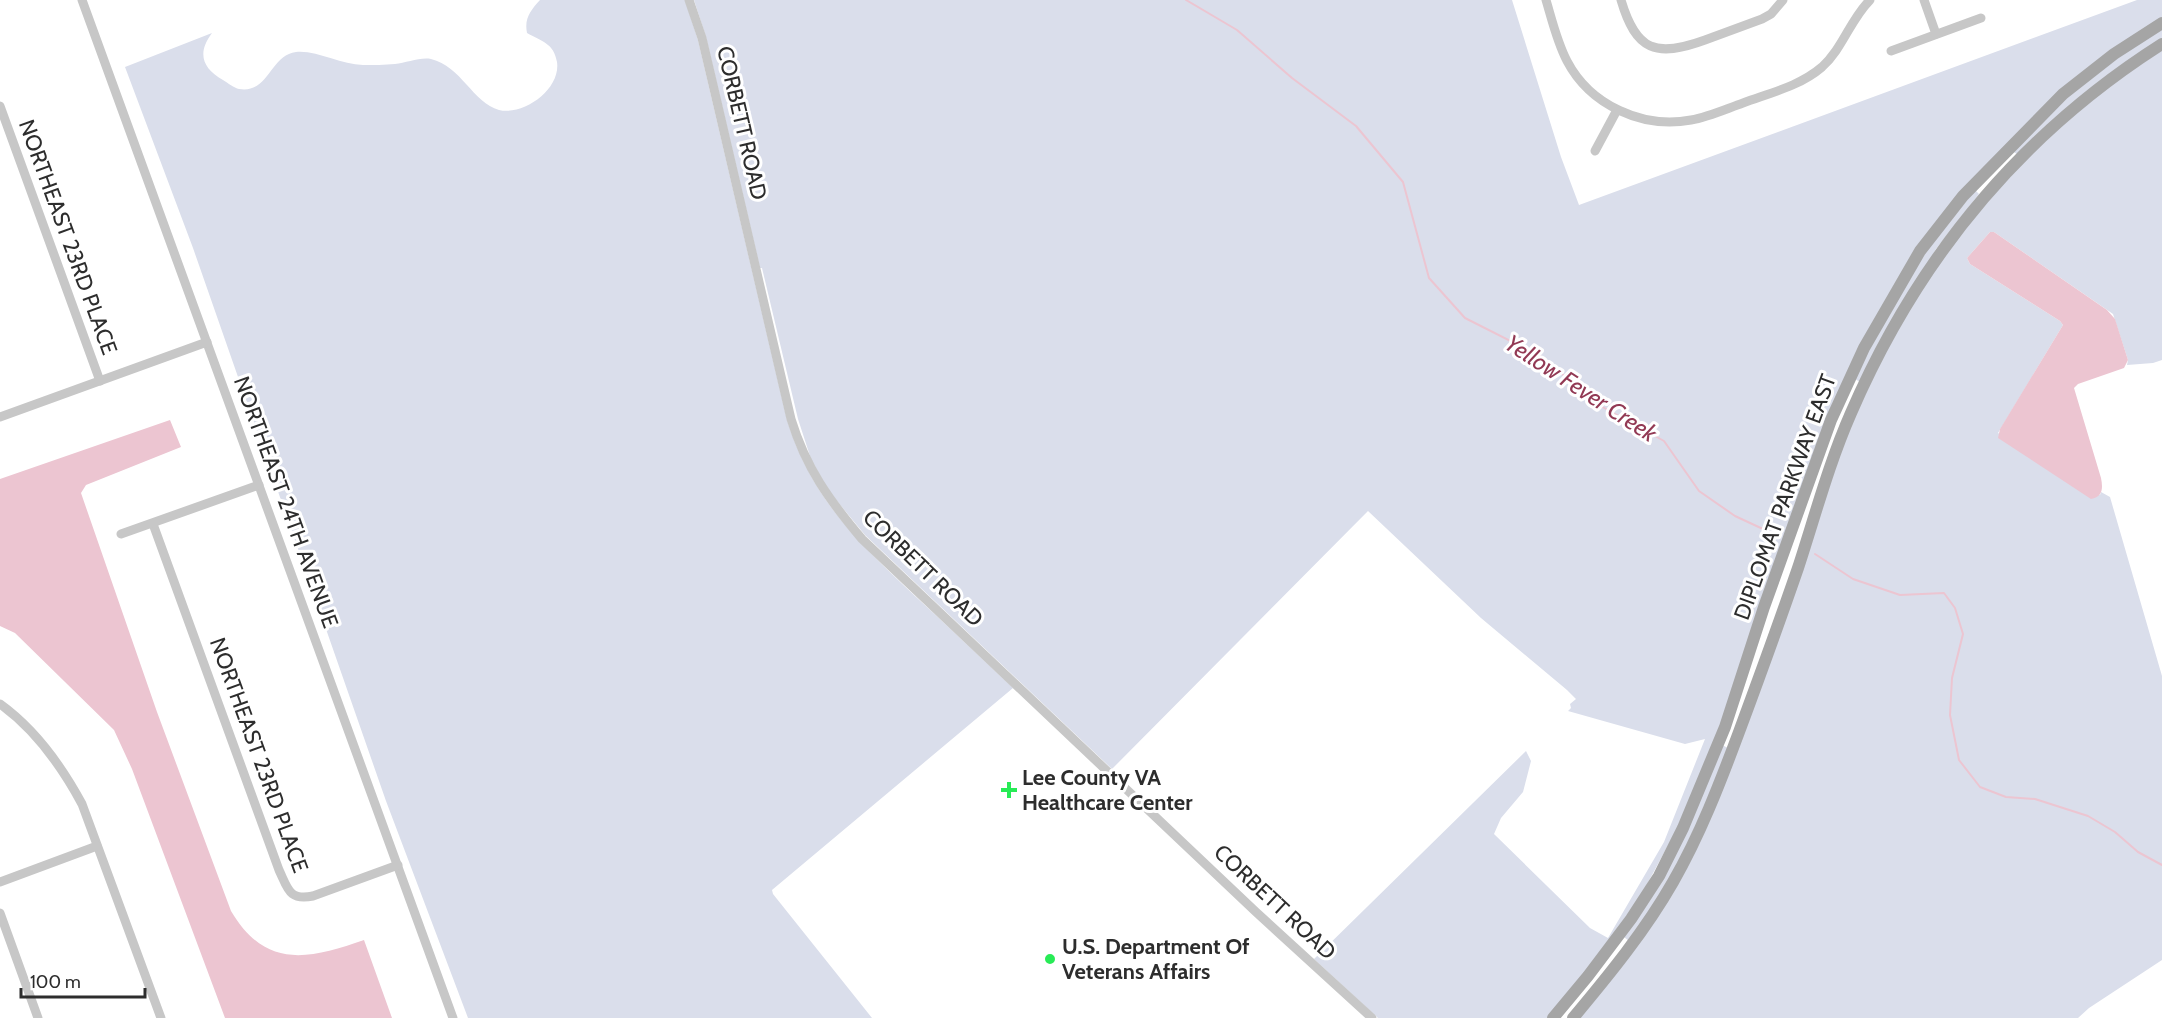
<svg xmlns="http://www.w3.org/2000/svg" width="2162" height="1018" font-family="Cabin,sans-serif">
	<rect width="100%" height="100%" fill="#fff"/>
	<g fill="#dadeeb">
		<path d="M 540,0 L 685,0 L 698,40 L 787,420 C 812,499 857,541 915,596 C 948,626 980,657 1013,688 L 772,890 L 773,894 L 872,1018 L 468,1018 L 386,801 L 193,248 L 125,67 L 212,33 C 197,53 202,68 223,80 C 228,83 234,88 239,89 C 269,94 270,55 296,52 C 317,50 341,65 363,65 C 373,65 385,65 395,64 C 406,63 420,57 431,59 C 461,66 473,103 499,110 C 524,116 561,89 557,62 C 554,43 541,41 527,33 C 524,18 531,10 540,0 Z"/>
		<polygon points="694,0 1512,0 1561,157 1579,205 2137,0 2162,0 2162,17 1974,178 1861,346 1721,725 1679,825 1639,899 1585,973 1547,1018 1378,1018 1314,959 1526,751 1531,761 1523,792 1501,818 1494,834 1590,928 1608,938 1664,842 1705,739 1685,744 1568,711 1571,708 1570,704 1576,699 1567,690 1481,618 1368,511 1112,769 865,535 828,490 811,459 798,419 762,268 760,268 706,37"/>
		<polygon points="2162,28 2162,39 2017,154 2012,151 2066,98 2117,58"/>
		<path d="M 2162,50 L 2162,360 L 2153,363 L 2127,365 L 2128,360 L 2113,314 L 1994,232 L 1990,232 L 1967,258 L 1970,264 L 2060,321 L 2063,325 L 1998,433 L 2100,495 L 2101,492 L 2110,497 L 2162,676 L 2162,960 L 2089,1008 L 2078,1018 L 1579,1018 L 1678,882 L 1854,418 C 1875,375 1895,329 1921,289 C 1972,212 2033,146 2106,89 C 2124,75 2143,63 2162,50 Z"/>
		<polygon points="1975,190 1979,194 1936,249 1860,382 1855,379 1868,351 1924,254"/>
		<polygon points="1722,745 1728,748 1701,814 1671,877 1629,941 1624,937"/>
	</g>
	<g fill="#ecc5d1">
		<path d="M 1990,232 L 1994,232 L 2107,310 L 2115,319 L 2128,360 L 2124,368 L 2078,384 L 2074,388 L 2101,478 C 2103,488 2103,497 2091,499 L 1998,438 L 2000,429 L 2063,325 L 2060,321 L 1970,264 L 1967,258 Z"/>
		<path d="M 170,420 L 181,447 L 86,485 L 81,493 L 157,712 L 231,911 C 266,970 309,959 364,940 L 392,1018 L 225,1018 L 132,769 L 114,730 L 15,633 L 0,626 L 0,479 Z"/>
	</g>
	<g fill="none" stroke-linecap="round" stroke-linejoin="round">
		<g stroke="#ecc5d1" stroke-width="2">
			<polyline points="1186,0 1237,30 1292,78 1356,126 1403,182 1429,278 1465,318 1542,357 1599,405 1664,441 1699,491 1735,516 1778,536"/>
			<polyline points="1815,554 1853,579 1900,595 1944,593 1955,608 1963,634 1952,678 1950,715 1959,760 1980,787 2006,797 2035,799 2088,816 2115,832 2138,852 2162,865"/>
		</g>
		<g stroke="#c7c7c7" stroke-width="9">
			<polyline points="82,0 453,1018"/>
			<path d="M 689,0 L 702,38 L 714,89 L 791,419 C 806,468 829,500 862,539 L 1256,912 L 1372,1018"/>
			<path d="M 1546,0 C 1552,20 1557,42 1567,61 C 1590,105 1642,129 1691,120 C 1708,117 1726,109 1743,103 C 1770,93 1800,86 1822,67 C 1843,48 1850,20 1870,0"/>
			<path d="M 1621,0 C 1636,51 1656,58 1705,40 C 1724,33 1743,26 1762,19 L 1771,14 L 1783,0"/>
			<polyline points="1924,0 1936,34"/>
			<polyline points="1891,51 1981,18"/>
			<polyline points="0,106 100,381"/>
			<polyline points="1595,151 1617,110"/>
			<polyline points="0,417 207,342"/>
			<path d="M 153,524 L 279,870 C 288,889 289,901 313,896 L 398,865"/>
			<polyline points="121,534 259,485"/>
			<path d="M 0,704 C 36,730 61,765 82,804 L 161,1018"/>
			<polyline points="0,882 97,846"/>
			<polyline points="0,913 38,1018"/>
		</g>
		<g stroke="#a5a5a5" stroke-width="12">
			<polyline points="1553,1018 1588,976 1631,919 1659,876 1683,828 1725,727 1764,607 1831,420 1864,348 1920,251 1963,196 2063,94 2114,54 2162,23"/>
			<path d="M 1573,1018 C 1609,975 1645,931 1673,882 C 1700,835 1720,783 1739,732 C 1759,678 1779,623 1798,568 C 1815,516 1829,463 1851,413 C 1918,258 2019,135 2162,44"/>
		</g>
	</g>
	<g fill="#28eb56" stroke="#fff" stroke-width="2">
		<path d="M1006 781h6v6h6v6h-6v6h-6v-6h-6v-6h6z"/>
		<circle cx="1050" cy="959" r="6"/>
	</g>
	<g text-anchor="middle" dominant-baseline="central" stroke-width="6" stroke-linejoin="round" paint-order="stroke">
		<g font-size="22" fill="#2d2d2d" stroke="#fff">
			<text transform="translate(742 123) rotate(77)">CORBETT ROAD</text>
			<text transform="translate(68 237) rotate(70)">NORTHEAST 23RD PLACE</text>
			<text transform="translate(1785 497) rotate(-70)">DIPLOMAT PARKWAY EAST</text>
			<text transform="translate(286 502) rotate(70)">NORTHEAST 24TH AVENUE</text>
			<text transform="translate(923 568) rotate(44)">CORBETT ROAD</text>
			<text transform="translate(259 755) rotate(70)">NORTHEAST 23RD PLACE</text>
			<text transform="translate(1275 902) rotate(43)">CORBETT ROAD</text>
		</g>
		<g font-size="22" font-weight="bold" fill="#2d2d2d" stroke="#fff" text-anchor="start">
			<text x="1022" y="777">Lee County VA<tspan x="1022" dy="25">Healthcare Center</tspan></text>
			<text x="1062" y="946">U.S. Department Of<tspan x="1062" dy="25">Veterans Affairs</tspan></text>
		</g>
		<g font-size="24" font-style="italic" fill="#923954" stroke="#fff">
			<text transform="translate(1581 388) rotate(33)">Yellow Fever Creek</text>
		</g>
	</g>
	<path d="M21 988v9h124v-9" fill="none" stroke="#2d2d2d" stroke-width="3"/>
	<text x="30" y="988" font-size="18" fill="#2d2d2d" stroke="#ffffff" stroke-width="4.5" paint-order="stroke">100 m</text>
</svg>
